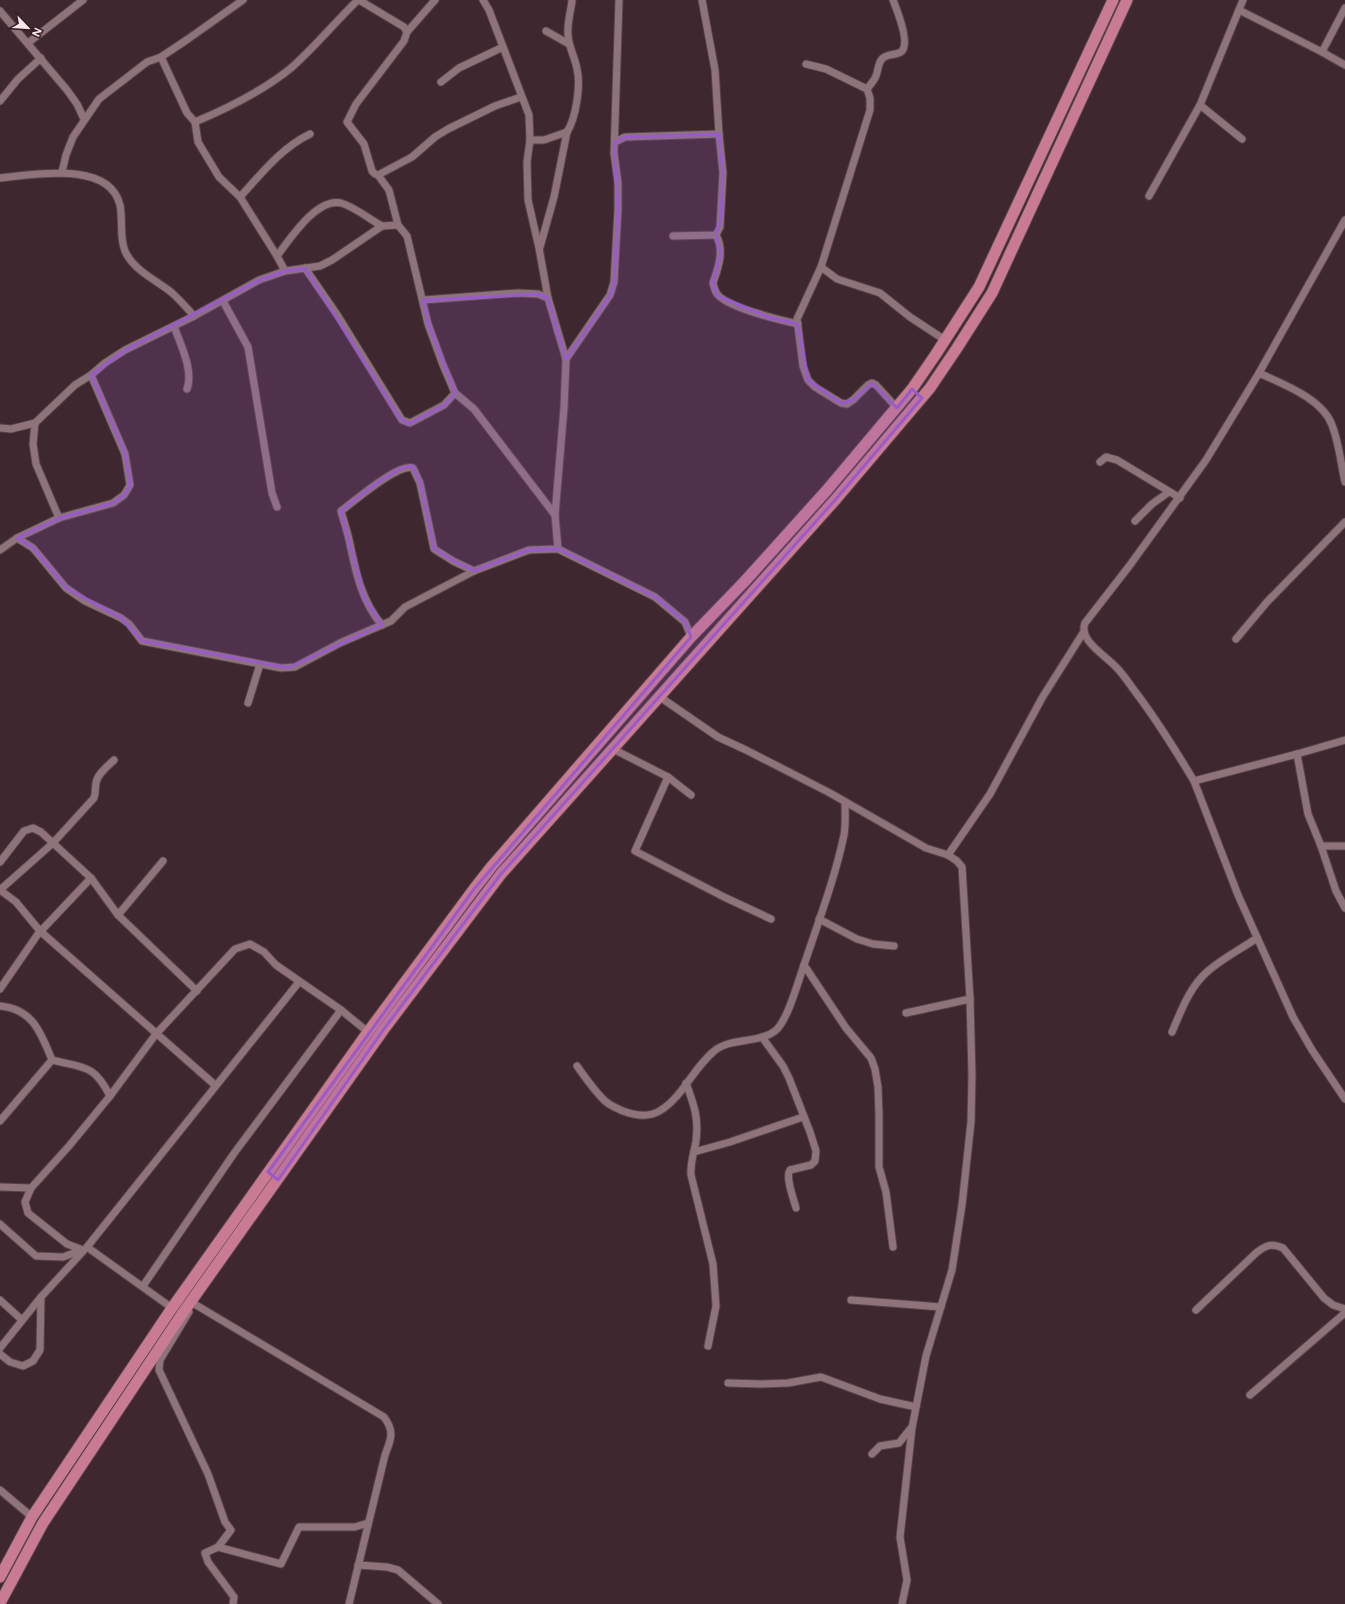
<svg xmlns="http://www.w3.org/2000/svg" width="1345" height="1604" font-family="Figtree,sans-serif">
	<rect width="100%" height="100%" fill="#3e272e"/>
	<g fill="none" stroke-linecap="round" stroke-linejoin="round">
		<g stroke="#564449" stroke-width="9">
			<g id="street">
				<polyline points="359,0 404,27 407,32"/>
				<polyline points="435,0 407,32 404,41 356,104 347,122 364,144 372,171 375,174 378,175 412,157 435,137 448,129 495,106 521,97"/>
				<polyline points="483,0 489,10 529,115 530,140 527,162 528,200 539,248 548,298 566,359 564,408 555,515 558,549 655,597 685,622 691,637"/>
				<polyline points="1239,10 1322,52 1345,65"/>
				<polyline points="0,11 67,90 77,104 84,119"/>
				<polyline points="546,31 569,44"/>
				<polyline points="28,43 83,0"/>
				<polyline points="1322,52 1345,8"/>
				<polyline points="161,57 187,113 195,122 198,142 219,177 240,197 277,256 285,271"/>
				<polyline points="806,64 826,69 867,89 870,98 870,110 821,267 797,319 803,366 808,380 815,387 841,403 847,404 853,400 868,385 872,383 876,385 897,408"/>
				<polyline points="441,82 459,68 503,47"/>
				<path d="M 867,89 C 870,85 874,81 876,76 C 878,71 878,63 882,59 C 887,53 897,56 902,51 C 910,42 897,10 893,0"/>
				<polyline points="0,101 18,79 41,58"/>
				<polyline points="1200,105 1242,139"/>
				<path d="M 195,122 C 228,108 263,91 291,68 C 315,47 335,22 358,0"/>
				<polyline points="530,140 544,140 567,132"/>
				<polyline points="615,142 625,137 719,134"/>
				<polyline points="62,172 66,155 73,137 99,99 147,62 161,57 188,39 243,0"/>
				<polyline points="378,175 389,190 398,225 407,236 428,324 443,365 455,393 474,409 555,515"/>
				<path d="M 0,178 C 33,175 109,160 120,205 C 123,219 119,242 127,255 C 136,271 157,281 171,292 C 180,300 187,308 194,316"/>
				<polyline points="1149,196 1200,105 1243,0"/>
				<path d="M 240,197 C 261,174 281,148 310,134"/>
				<path d="M 1345,220 L 1259,373 L 1206,460 L 1130,565 L 1085,623 C 1078,640 1106,656 1116,667 C 1124,675 1130,685 1137,694 C 1158,722 1176,751 1194,781 L 1297,754 L 1345,740"/>
				<path d="M 716,235 C 725,251 718,268 713,283 C 714,287 715,292 718,295 C 730,308 780,320 798,324"/>
				<polyline points="673,236 716,235 720,227 723,173 719,134 715,70 702,0"/>
				<path d="M 540,247 L 554,197 L 567,132 C 576,118 581,85 577,69 C 575,57 568,46 568,34 C 567,23 571,11 572,0"/>
				<path d="M 277,256 C 290,239 317,197 341,203 C 355,207 369,219 382,226"/>
				<polyline points="821,267 837,279 880,293 910,317 945,340"/>
				<polyline points="305,268 338,316 402,420 410,423 444,405 455,393"/>
				<polyline points="423,300 518,293 538,294 548,298"/>
				<polyline points="223,301 248,347 272,493 277,507"/>
				<path d="M 174,326 C 180,344 194,370 187,389"/>
				<polyline points="566,359 610,295 614,282 618,209 618,183 614,153 619,1"/>
				<path d="M 1259,373 C 1282,384 1322,398 1332,425 C 1339,443 1341,464 1345,482"/>
				<polyline points="35,423 33,444 36,464 59,518"/>
				<polyline points="0,428 11,429 35,423 75,385 91,375 105,363 125,350 194,316 259,280 285,271 320,266 332,260 382,226 398,225"/>
				<polyline points="1100,462 1106,457 1117,460 1180,498"/>
				<polyline points="1135,521 1152,504 1169,492"/>
				<polyline points="17,538 33,548 66,588 85,601 121,618 129,624 142,641 281,668 295,667 340,643 391,621 405,607 474,571 529,550 558,549"/>
				<polyline points="0,550 17,538 59,518 113,503 124,495 130,485 125,454 91,375"/>
				<path d="M 382,625 C 362,602 356,573 350,544 C 348,533 344,522 341,511 C 355,501 398,463 413,468 L 420,483 L 434,549 L 453,561 L 474,571"/>
				<polyline points="1236,639 1267,602 1345,522"/>
				<polyline points="660,697 718,737 746,750 830,793 926,848 948,855 957,861 962,867 970,999 972,1076 971,1122 962,1205 952,1270 926,1356 912,1428 900,1537 907,1580 902,1604"/>
				<polyline points="248,703 260,664"/>
				<polyline points="613,749 668,777 691,795"/>
				<polyline points="1297,754 1308,814 1321,846 1345,846"/>
				<polyline points="668,777 635,851 724,897 771,919"/>
				<polyline points="1194,781 1238,895 1293,1017 1312,1050 1345,1099"/>
				<polyline points="1321,846 1336,891 1345,908"/>
				<polyline points="948,855 990,794 1042,698 1083,633"/>
				<polyline points="0,862 24,831 33,828 41,832 91,878 118,915 197,991"/>
				<polyline points="0,890 16,902 40,931 215,1085"/>
				<path d="M 0,890 L 53,843 L 94,798 C 96,793 95,788 96,783 C 97,774 108,766 114,760"/>
				<polyline points="118,915 163,861"/>
				<polyline points="819,919 857,939 873,944 894,946"/>
				<polyline points="804,965 846,1028 871,1058 875,1069 878,1087 879,1114 879,1167 886,1192 893,1247"/>
				<polyline points="0,989 38,934 91,878"/>
				<path d="M 0,1006 C 33,1009 41,1033 52,1060"/>
				<polyline points="906,1013 970,999"/>
				<path d="M 1172,1032 C 1181,1011 1190,986 1208,971 C 1223,958 1241,949 1257,938"/>
				<path d="M 762,1037 L 783,1066 L 789,1078 L 810,1132 L 816,1151 L 815,1161 L 811,1165 L 790,1170 C 785,1177 794,1200 796,1208"/>
				<path d="M 52,1060 C 84,1068 94,1064 110,1096"/>
				<path d="M 577,1066 C 585,1077 593,1089 603,1099 C 608,1105 616,1108 623,1111 C 647,1120 660,1115 677,1096 C 689,1082 698,1065 713,1052 C 729,1037 758,1044 775,1031 C 788,1021 799,978 805,962 C 819,920 835,878 844,835 C 846,824 845,812 845,802"/>
				<path d="M 686,1083 C 694,1105 699,1118 696,1141 C 694,1153 690,1163 691,1175 L 713,1264 L 716,1306 L 708,1346"/>
				<polyline points="0,1121 52,1060"/>
				<polyline points="694,1152 730,1142 803,1117"/>
				<polyline points="0,1187 31,1188"/>
				<polyline points="0,1224 36,1256 63,1257 82,1250"/>
				<polyline points="87,1247 172,1308"/>
				<polyline points="83,1250 67,1244 28,1213 25,1202 31,1188 69,1146 110,1096 156,1034 235,949 250,944 264,952 276,965 341,1010 368,1032"/>
				<polyline points="143,1286 235,1152 341,1010"/>
				<polyline points="0,1300 22,1320"/>
				<polyline points="851,1300 941,1307"/>
				<path d="M 191,1302 L 384,1417 C 395,1432 391,1439 385,1455 L 349,1604"/>
				<path d="M 1196,1310 L 1256,1253 C 1266,1245 1271,1243 1283,1248 L 1324,1298 L 1333,1305 L 1345,1309"/>
				<polyline points="189,1312 160,1360 159,1370 208,1474 225,1522 231,1530 218,1547 205,1553 208,1562 234,1597 233,1604"/>
				<polyline points="0,1348 41,1297 87,1247 299,982"/>
				<polyline points="0,1354 10,1362 23,1366 33,1361 40,1350 41,1297"/>
				<polyline points="728,1383 761,1384 788,1383 821,1377 880,1399 916,1407"/>
				<polyline points="1250,1395 1345,1313"/>
				<polyline points="872,1454 880,1446 899,1443 911,1428"/>
				<polyline points="0,1490 32,1517"/>
				<polyline points="218,1547 281,1564 299,1527 355,1527 368,1523"/>
				<polyline points="358,1565 387,1567 398,1570 438,1604"/>
			</g>
		</g>
		<g stroke="#564449" stroke-width="13">
			<g id="primary">
				<polyline points="0,1577 32,1517 172,1308 368,1032 474,889 492,866 691,637 745,581 827,490 912,389 936,354 979,287 1113,0"/>
				<polyline points="0,1603 43,1523 182,1314 384,1029 501,874 836,499 930,388 957,348 992,293 1127,0"/>
			</g>
		</g>
		<use href="#street" stroke="#8e737a" stroke-width="7"/>
		<use href="#primary" stroke="#c97b94" stroke-width="11"/>
	</g>
	<path fill="#9a5bca" fill-opacity="0.2" stroke="#9a5bca" stroke-width="3" stroke-linejoin="round" d="M 719,134 L 723,173 L 721,219 L 716,235 L 721,253 L 713,283 L 718,296 L 768,317 L 798,324 L 808,380 L 841,403 L 853,400 L 872,383 L 897,408 L 912,389 L 922,398 L 836,499 L 501,874 L 384,1029 L 278,1180 L 268,1172 L 474,889 L 691,637 L 685,622 L 655,597 L 558,549 L 529,550 L 474,571 L 453,561 L 434,549 L 420,483 L 412,466 L 402,468 L 377,483 L 341,511 L 364,597 L 382,625 L 288,668 L 142,641 L 121,618 L 66,588 L 33,548 L 17,538 L 59,518 L 113,503 L 124,495 L 130,485 L 125,454 L 91,375 L 125,350 L 259,280 L 285,271 L 305,268 L 400,418 L 408,424 L 444,405 L 455,393 L 428,324 L 423,300 L 538,294 L 548,298 L 566,359 L 610,295 L 614,282 L 618,209 L 614,153 L 615,142 L 625,137 Z"/>
	<g transform="translate(28 28) rotate(115)" stroke="#341e24" stroke-width="3" paint-order="stroke">
	<path d="M0-3L7 15L0 10L-7 15Z" fill="#f6e7eb"/>
	<text y="-6" font-size="11" font-weight="bold" text-anchor="middle" fill="#f6e7eb">N</text>
	</g>
</svg>
